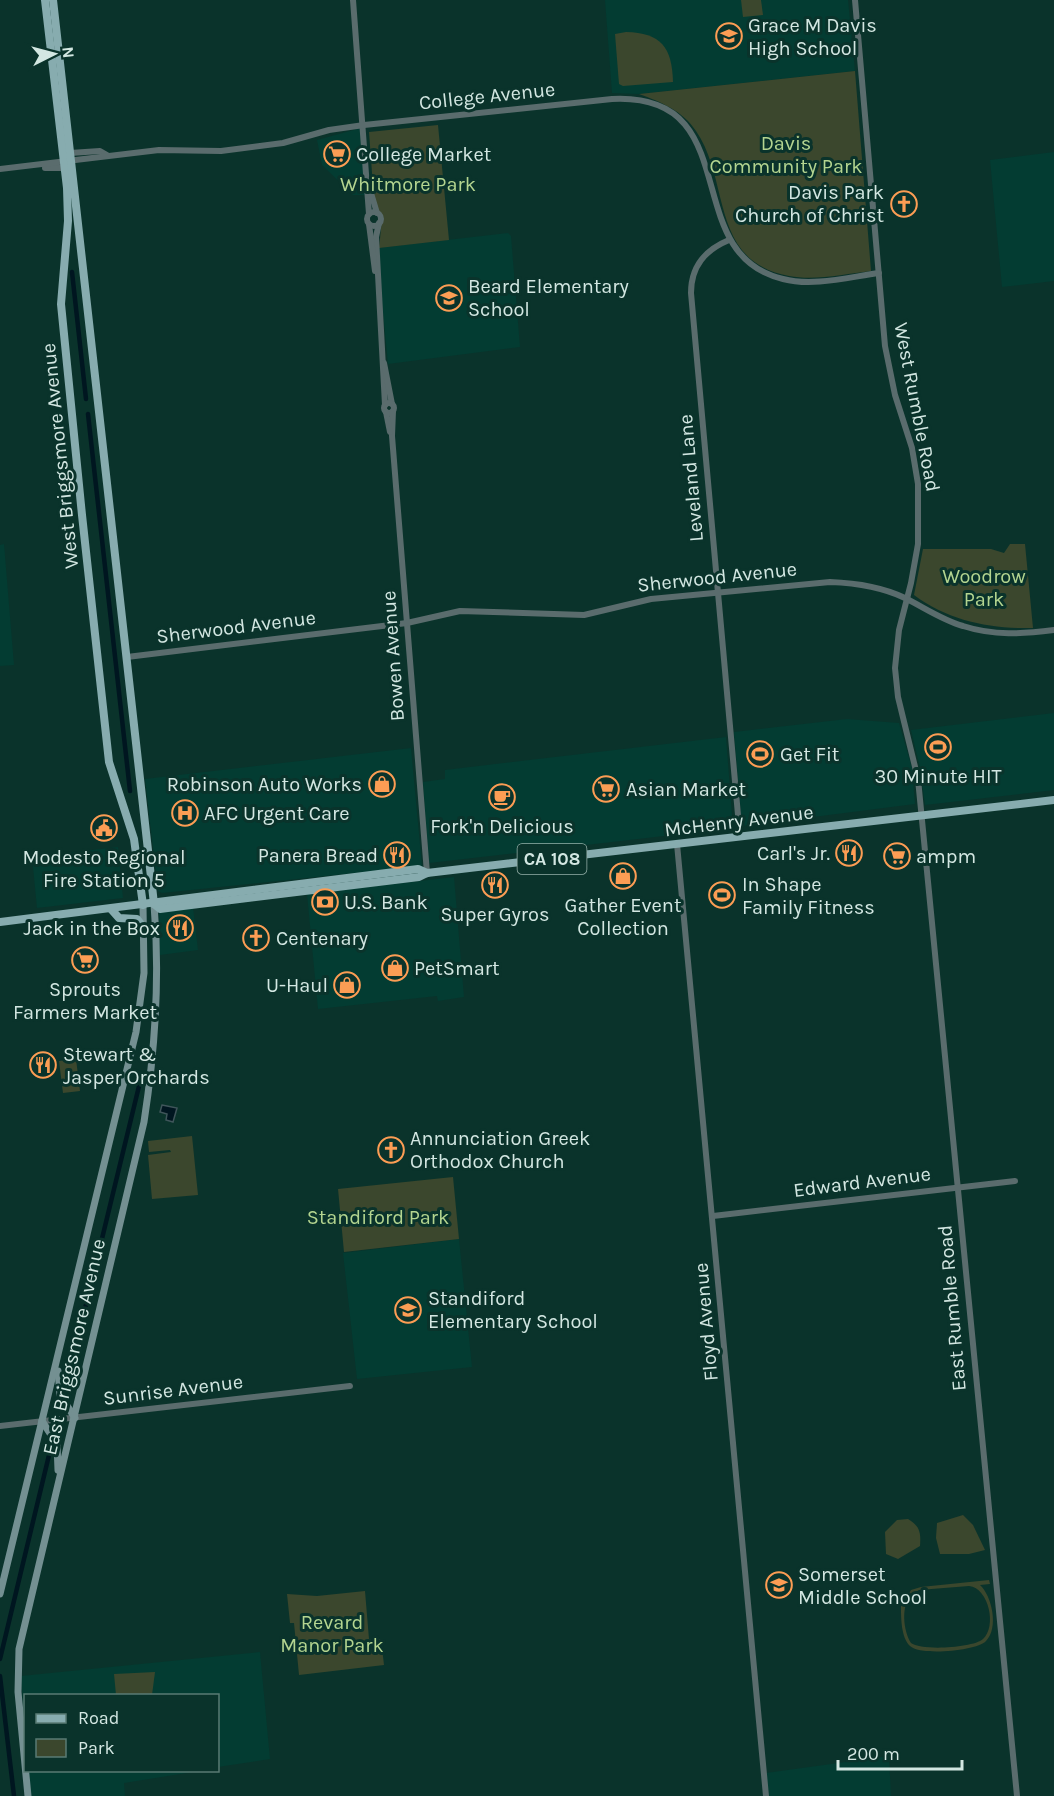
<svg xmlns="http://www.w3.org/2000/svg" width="1054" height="1796" font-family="Karla,sans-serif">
	<rect width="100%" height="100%" fill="#0a332b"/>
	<g fill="#033c32">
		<polygon points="605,0 848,0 855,71 639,94 612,93"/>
		<polygon points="361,128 367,195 353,195 322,165 317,140"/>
		<polygon points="1054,152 1054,281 1002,287 990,160"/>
		<polygon points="508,233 511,236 520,347 388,364 377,248"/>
		<polygon points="4,544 14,665 0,666 0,545"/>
		<polygon points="1054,713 1054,790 925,805 920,768 911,730"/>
		<polygon points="847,719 899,723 912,768 915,804 742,826 734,732"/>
		<polygon points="726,737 733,828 429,863 423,782 445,779 445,770"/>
		<polygon points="411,748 422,866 162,893 158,891 145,779"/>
		<polygon points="118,847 123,898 37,908 32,857"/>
		<polygon points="454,877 464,997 438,1001 437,996 318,1009 307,894"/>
		<polygon points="193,907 198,950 160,955 159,911"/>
		<polygon points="459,1239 472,1367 357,1379 343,1253"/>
		<polygon points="260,1652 270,1759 218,1767 218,1696 26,1696 25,1734 21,1676"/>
		<polygon points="889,1756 891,1796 769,1796 766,1773"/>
		<polygon points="28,1771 199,1771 124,1783 125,1796 30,1796"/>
	</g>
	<g fill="#3b472d" fill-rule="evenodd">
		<polygon points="741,0 761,0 763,15 743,17"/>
		<path d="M 626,32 C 661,33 672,47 673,82 L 623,86 L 619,84 L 615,34 Z"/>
		<path d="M 855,71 L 871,271 C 845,274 815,281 789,276 C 709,261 731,182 696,131 C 683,111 661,102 639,94 Z"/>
		<polygon points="438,125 449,240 379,248 382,219 374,200 369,132"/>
		<path d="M 1010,544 L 1025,544 L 1033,628 C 990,629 949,621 914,595 L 923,549 L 991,549 L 1004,553 Z"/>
		<polygon points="76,1059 80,1091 63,1093 59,1061"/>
		<polygon points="192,1136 198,1195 152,1199 148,1155 171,1152 170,1150 149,1152 148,1141"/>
		<polygon points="453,1177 459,1239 344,1252 338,1189"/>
		<polygon points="963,1515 973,1525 985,1550 969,1554 940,1554 936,1538 937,1523"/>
		<path d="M 908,1519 C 920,1526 921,1533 920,1546 L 898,1559 L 886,1554 L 885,1532 L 897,1520 Z"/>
		<path d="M 989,1580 L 990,1584 L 980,1585 C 992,1596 999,1628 986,1641 C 977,1651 920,1656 910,1646 C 901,1637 901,1618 901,1606 L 911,1590 L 921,1587 ZM 969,1586 C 989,1588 997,1627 983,1639 C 973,1648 921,1651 911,1643 C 903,1630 901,1606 911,1595 L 919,1590 Z"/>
		<polygon points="365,1591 369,1639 381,1639 384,1665 299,1675 294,1623 290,1623 287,1594 317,1596"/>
		<polygon points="155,1672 152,1695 116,1695 114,1674"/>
	</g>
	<polygon fill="#001620" stroke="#3f555a" stroke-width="1.5" points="162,1105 177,1108 173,1122 166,1120 167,1114 160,1112"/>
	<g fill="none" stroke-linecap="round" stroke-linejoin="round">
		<g stroke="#001620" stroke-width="4.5">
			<polyline points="72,272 86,399"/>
			<polyline points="88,414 130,791"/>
			<polyline points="66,1387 140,1082"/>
			<polyline points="0,1659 50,1451"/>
			<polyline points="0,1676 14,1796"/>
		</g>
		<g stroke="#5a6c6d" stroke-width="6">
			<polyline points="353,0 369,214"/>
			<polyline points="855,0 885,346 895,395 912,448 918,484 918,544 911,583 899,630 895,668 898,697 918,779 1017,1796"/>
			<polyline points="70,153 100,151 107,155"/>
			<polyline points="45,168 65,168"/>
			<path d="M 0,169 L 159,150 L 221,151 L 283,143 L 329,130 L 364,125 L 612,99 C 749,92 676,254 783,279 C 813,287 849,277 879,273"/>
			<polyline points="371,193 377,213"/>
			<circle cx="374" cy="219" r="7"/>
			<polyline points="379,223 376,237 385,405"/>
			<polyline points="369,224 375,271"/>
			<path d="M 729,240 C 705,250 691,266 691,293 L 740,837"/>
			<polyline points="384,363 392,404"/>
			<circle cx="389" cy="408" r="5"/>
			<polyline points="393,411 392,436 427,873"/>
			<polyline points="386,412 390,432"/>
			<path d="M 127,657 L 407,623 L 460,611 L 584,615 L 651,599 L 830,582 C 856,583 882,587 905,598 C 925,608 942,620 963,626 C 994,636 1023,634 1054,630"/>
			<polyline points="677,844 766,1796"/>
			<polyline points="713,1216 1015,1181"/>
			<polyline points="0,1426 350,1386"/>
		</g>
		<g stroke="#749092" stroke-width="7">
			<polyline points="58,1371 60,1395 75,1418"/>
			<polyline points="42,1421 57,1444 58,1470"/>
			<polyline points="0,1594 136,1032 144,973 143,905"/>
			<path d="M 28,1796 L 18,1692 L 19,1649 L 144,1122 C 155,1051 160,976 154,904"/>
		</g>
		<g stroke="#87acaf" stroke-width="8">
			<polyline points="45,0 67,188 68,221 61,304 82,515 109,762 134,839 143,905"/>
			<polyline points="53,0 154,904"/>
			<polyline points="154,904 160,909 183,906 419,877 427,873 1054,800"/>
			<polyline points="111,909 119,918 137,919 144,928"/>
			<polyline points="0,922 418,869 427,873"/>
		</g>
	</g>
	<defs>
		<g id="school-ring" transform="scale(1.35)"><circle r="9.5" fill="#0a332b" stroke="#fc9d54" stroke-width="1.5"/><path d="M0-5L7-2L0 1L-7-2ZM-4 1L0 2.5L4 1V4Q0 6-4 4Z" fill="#fc9d54"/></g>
		<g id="supermarket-ring" transform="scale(1.35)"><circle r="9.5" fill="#0a332b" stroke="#fc9d54" stroke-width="1.5"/><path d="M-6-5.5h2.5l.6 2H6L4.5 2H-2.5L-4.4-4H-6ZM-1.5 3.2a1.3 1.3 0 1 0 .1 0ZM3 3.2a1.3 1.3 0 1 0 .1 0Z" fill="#fc9d54"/></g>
		<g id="church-ring" transform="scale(1.35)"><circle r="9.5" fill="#0a332b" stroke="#fc9d54" stroke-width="1.5"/><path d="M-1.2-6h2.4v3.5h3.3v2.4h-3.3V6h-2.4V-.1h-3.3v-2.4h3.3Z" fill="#fc9d54"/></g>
		<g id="stadium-ring" transform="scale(1.35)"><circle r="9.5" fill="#0a332b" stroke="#fc9d54" stroke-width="1.5"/><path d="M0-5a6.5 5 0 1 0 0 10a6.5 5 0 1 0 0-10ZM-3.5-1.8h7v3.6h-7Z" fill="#fc9d54"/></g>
		<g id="shop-ring" transform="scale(1.35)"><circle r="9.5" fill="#0a332b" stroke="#fc9d54" stroke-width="1.5"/><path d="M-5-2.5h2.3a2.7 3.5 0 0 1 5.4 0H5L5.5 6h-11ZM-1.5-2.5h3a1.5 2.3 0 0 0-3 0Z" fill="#fc9d54"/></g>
		<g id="cafe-ring" transform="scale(1.35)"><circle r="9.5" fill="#0a332b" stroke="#fc9d54" stroke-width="1.5"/><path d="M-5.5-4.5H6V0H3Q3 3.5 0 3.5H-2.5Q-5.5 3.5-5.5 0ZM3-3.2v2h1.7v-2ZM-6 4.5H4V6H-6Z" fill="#fc9d54"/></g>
		<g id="hospital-ring" transform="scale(1.35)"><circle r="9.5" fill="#0a332b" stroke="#fc9d54" stroke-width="1.5"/><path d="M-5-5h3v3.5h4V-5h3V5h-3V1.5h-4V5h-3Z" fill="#fc9d54"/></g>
		<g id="civic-ring" transform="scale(1.35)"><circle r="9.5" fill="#0a332b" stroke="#fc9d54" stroke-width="1.5"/><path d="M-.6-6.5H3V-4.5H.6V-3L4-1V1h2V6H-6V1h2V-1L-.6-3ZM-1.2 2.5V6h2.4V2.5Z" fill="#fc9d54"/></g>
		<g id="restaurant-ring" transform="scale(1.35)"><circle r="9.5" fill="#0a332b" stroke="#fc9d54" stroke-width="1.5"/><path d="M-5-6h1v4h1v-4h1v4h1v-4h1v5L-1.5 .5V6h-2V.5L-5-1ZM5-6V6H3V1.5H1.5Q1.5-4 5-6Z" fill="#fc9d54"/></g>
		<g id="bank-ring" transform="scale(1.35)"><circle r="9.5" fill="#0a332b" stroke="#fc9d54" stroke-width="1.5"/><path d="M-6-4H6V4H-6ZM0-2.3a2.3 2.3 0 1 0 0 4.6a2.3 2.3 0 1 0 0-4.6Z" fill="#fc9d54"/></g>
	</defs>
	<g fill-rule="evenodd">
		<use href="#school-ring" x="729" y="36"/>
		<use href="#supermarket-ring" x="337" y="154"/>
		<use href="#church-ring" x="904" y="204"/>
		<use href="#school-ring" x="449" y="298"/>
		<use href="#stadium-ring" x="938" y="747"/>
		<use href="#stadium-ring" x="760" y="754"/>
		<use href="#shop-ring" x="382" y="784"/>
		<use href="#supermarket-ring" x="606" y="789"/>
		<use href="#cafe-ring" x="502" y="797"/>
		<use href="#hospital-ring" x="185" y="813"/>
		<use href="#civic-ring" x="104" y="828"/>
		<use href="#restaurant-ring" x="849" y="853"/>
		<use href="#restaurant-ring" x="397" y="855"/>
		<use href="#supermarket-ring" x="897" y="856"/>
		<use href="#shop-ring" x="623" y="876"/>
		<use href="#restaurant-ring" x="495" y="885"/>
		<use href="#stadium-ring" x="722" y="895"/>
		<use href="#bank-ring" x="325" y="902"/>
		<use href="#restaurant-ring" x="180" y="928"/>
		<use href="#church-ring" x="256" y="938"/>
		<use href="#supermarket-ring" x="85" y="960"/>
		<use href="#shop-ring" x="395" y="968"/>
		<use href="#shop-ring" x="347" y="985"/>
		<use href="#restaurant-ring" x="43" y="1065"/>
		<use href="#church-ring" x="391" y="1150"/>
		<use href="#school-ring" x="408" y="1310"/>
		<use href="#school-ring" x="779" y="1585"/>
	</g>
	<g text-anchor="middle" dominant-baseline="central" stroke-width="6" stroke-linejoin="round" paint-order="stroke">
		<rect fill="#0a332b" stroke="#97b1ab" stroke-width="1.5" x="517.5" y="844" width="69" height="30" rx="4.5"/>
		<g font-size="18" font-weight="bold" fill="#d3e7e2">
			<text x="552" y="859">CA 108</text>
		</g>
		<g font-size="20" fill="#d3e7e2" stroke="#0a332b" text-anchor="start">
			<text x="748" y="25">Grace M Davis<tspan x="748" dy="23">High School</tspan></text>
			<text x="356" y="154">College Market</text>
			<text x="884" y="192" text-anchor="end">Davis Park<tspan x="884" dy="23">Church of Christ</tspan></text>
			<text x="468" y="286">Beard Elementary<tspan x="468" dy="23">School</tspan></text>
			<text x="780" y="754">Get Fit</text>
			<text x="938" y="776" text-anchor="middle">30 Minute HIT</text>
			<text x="362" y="784" text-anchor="end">Robinson Auto Works</text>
			<text x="626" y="789">Asian Market</text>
			<text x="204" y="813">AFC Urgent Care</text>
			<text x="502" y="826" text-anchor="middle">Fork'n Delicious</text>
			<text x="830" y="853" text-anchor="end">Carl's Jr.</text>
			<text x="378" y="855" text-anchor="end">Panera Bread</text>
			<text x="916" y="856">ampm</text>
			<text x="104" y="857" text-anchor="middle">Modesto Regional<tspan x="104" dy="23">Fire Station 5</tspan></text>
			<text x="742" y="884">In Shape<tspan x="742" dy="23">Family Fitness</tspan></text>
			<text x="344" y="902">U.S. Bank</text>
			<text x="623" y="905" text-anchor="middle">Gather Event<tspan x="623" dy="23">Collection</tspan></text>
			<text x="495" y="914" text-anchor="middle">Super Gyros</text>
			<text x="160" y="928" text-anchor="end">Jack in the Box</text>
			<text x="276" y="938">Centenary</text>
			<text x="414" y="968">PetSmart</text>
			<text x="328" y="985" text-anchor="end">U-Haul</text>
			<text x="85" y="989" text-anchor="middle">Sprouts<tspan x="85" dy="23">Farmers Market</tspan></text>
			<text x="63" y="1054">Stewart &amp;<tspan x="63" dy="23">Jasper Orchards</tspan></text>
			<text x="410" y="1138">Annunciation Greek<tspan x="410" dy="23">Orthodox Church</tspan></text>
			<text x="428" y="1298">Standiford<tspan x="428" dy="23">Elementary School</tspan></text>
			<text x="798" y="1574">Somerset<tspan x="798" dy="23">Middle School</tspan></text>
		</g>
		<g font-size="20" fill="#d3e7e2" stroke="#0a332b">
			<text transform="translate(487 96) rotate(-6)">College Avenue</text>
			<text transform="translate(917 407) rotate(79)">West Rumble Road</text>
			<text transform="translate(60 456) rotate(-96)">West Briggsmore Avenue</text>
			<text transform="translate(691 478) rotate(-95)">Leveland Lane</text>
			<text transform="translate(717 577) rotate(-6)">Sherwood Avenue</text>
			<text transform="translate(236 627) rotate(-7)">Sherwood Avenue</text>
			<text transform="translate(393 656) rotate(-94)">Bowen Avenue</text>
			<text transform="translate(739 821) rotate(-7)">McHenry Avenue</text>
			<text transform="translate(862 1182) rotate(-7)">Edward Avenue</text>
			<text transform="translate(952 1308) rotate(-95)">East Rumble Road</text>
			<text transform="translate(706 1322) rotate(-95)">Floyd Avenue</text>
			<text transform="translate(74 1347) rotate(-77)">East Briggsmore Avenue</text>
			<text transform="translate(173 1390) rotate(-7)">Sunrise Avenue</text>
		</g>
		<g font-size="20" fill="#b4d590" stroke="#0a332b">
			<text x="786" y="143">Davis<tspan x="786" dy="23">Community Park</tspan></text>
			<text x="408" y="184">Whitmore Park</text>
			<text x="984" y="576">Woodrow<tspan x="984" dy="23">Park</tspan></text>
			<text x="378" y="1217">Standiford Park</text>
			<text x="332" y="1622">Revard<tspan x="332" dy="23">Manor Park</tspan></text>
		</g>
	</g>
	<rect x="24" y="1694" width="195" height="78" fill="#0a332b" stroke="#5a7b74" stroke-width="1.5"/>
	<rect x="36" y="1714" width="30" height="9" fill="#87acaf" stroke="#5a7b74" stroke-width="1.5"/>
	<text x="78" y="1724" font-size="18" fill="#d3e7e2">Road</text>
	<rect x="36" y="1739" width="30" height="18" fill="#3b472d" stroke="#5a7b74" stroke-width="1.5"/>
	<text x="78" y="1754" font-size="18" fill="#d3e7e2">Park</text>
	<g transform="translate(54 54) rotate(84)" stroke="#0a332b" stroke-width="4.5" paint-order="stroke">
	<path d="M0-4.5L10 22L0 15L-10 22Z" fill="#d3e7e2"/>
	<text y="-9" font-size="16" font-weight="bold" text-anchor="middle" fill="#d3e7e2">N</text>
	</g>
	<path d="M838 1760v9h124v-9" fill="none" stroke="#d3e7e2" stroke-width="3"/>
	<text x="847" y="1760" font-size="18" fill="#d3e7e2" stroke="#0a332b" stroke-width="4.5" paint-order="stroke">200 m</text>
</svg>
